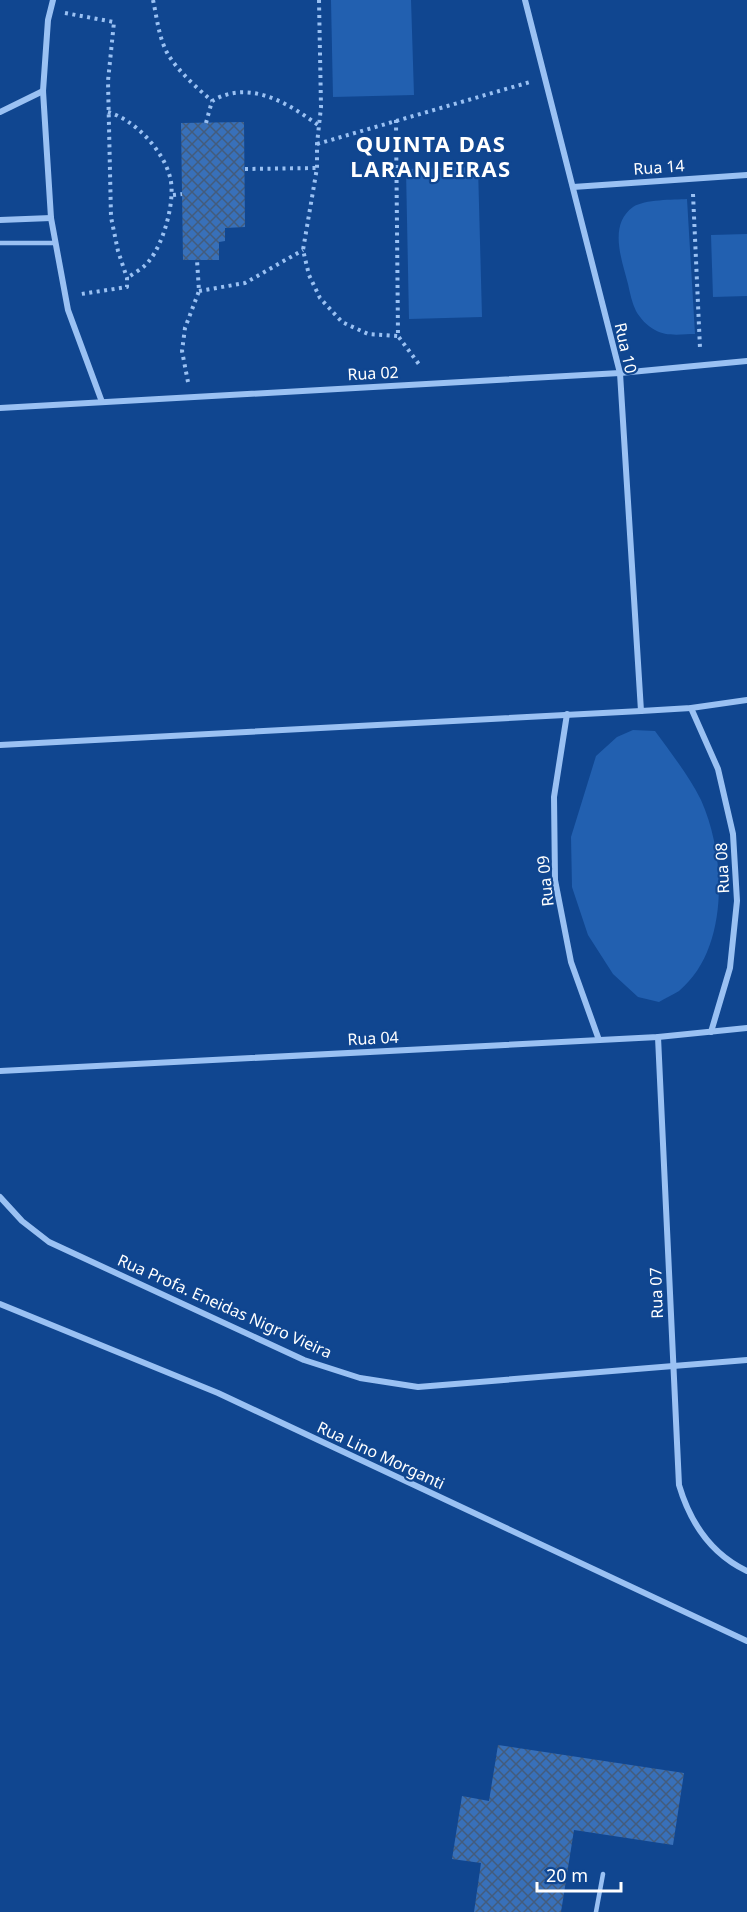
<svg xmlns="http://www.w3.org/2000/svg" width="747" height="1912" font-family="'Noto Sans',sans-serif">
	<defs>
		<pattern id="building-cross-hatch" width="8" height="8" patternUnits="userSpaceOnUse" patternTransform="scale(1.5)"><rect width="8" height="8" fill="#3870b9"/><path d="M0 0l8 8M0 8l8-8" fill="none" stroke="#435c7d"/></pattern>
	</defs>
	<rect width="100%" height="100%" fill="#104690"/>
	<g fill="#2260b0">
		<polygon points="331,0 411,0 414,95 333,97"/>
		<polygon points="478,167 482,317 409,319 406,169"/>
		<path d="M 687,199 L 695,334 C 683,334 666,337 655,330 C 647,326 640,318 636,311 C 632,303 630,293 628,284 C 622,260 608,225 633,207 C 645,199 673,200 687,199 Z"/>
		<polygon points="747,234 747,296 713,297 711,235"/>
		<path d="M 633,730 L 655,731 C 671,753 689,776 701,800 C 726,855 730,949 679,991 C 673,995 665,998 659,1002 L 638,997 L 613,974 L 588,935 L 572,887 L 571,837 L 596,756 L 617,737 Z"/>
	</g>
	<g fill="url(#building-cross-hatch)">
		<polygon points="244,122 245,227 225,228 225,241 219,242 219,260 183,260 181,123"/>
		<polygon points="498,1745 684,1773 673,1845 574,1830 561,1912 474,1912 481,1863 452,1859 462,1796 489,1801"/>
	</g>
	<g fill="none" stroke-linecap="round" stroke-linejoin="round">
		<g stroke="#9ac1f3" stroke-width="4" stroke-dasharray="3 4.5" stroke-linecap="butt">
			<path d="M 153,0 C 157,18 159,40 169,56 C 180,73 197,88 212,101"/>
			<polyline points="319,0 321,107 317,144 317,168 303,250 309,275 320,298 342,322 368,334 398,336"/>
			<polyline points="65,13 114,22 108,81 111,217 118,251 127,278 127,287 81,294"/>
			<path d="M 108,112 C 135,120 163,150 170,177 C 176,199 164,243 149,261 C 144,268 134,273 127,278"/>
			<polyline points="396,120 398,336 421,367"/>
			<path d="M 206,123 L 212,101 C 249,79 288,103 318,125"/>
			<polyline points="317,144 530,82"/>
			<polyline points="245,169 317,168"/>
			<polyline points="693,194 700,348"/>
			<polyline points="173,195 182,194"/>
			<polyline points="199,291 245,283 303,250"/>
			<polyline points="188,382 182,351 185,328 199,291 197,260"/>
		</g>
		<g stroke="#9ac1f3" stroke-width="4.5">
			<polyline points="0,243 54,243"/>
			<polyline points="596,1912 603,1874"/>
		</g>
		<g stroke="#9ac1f3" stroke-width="6">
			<polyline points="53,0 48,20 43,91 51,218 68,310 102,402"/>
			<polyline points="525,0 620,373 641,711"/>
			<polyline points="0,112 43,91"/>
			<polyline points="573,187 747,175"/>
			<polyline points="0,220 51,218"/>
			<polyline points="0,408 620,373 747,361"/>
			<polyline points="691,708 718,769 733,834 737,901 730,968 711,1032"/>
			<polyline points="567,714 554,797 555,880 571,962 599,1040"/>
			<polyline points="0,745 641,711 691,708 747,700"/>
			<path d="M 658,1037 L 679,1485 C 690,1522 711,1554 747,1571"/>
			<polyline points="0,1071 658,1037 747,1028"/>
			<polyline points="0,1197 22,1221 49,1242 304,1360 360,1378 418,1387 747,1360"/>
			<polyline points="0,1304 218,1393 747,1641"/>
		</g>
	</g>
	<g text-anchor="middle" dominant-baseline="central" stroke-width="4.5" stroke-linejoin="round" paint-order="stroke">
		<g font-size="16" fill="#fff" stroke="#104690">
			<text transform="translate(659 167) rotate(-4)">Rua 14</text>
			<text transform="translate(626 348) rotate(77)">Rua 10</text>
			<text transform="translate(373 373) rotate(-3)">Rua 02</text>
			<text transform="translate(722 868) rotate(-93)">Rua 08</text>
			<text transform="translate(545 881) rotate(-96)">Rua 09</text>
			<text transform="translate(373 1038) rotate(-3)">Rua 04</text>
			<text transform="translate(656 1293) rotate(-92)">Rua 07</text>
			<text transform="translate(225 1306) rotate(24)">Rua Profa. Eneidas Nigro Vieira</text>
			<text transform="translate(381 1455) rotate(25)">Rua Lino Morganti</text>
		</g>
		<g font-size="22" font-weight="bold" letter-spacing="1.5" fill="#fff" stroke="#104690">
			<text x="431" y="143">QUINTA DAS<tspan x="431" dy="25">LARANJEIRAS</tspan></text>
		</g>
	</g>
	<path d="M537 1882v9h84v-9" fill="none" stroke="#ffffff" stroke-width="3"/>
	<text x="546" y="1882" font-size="18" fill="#ffffff" stroke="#104690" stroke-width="4.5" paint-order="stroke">20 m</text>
</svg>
